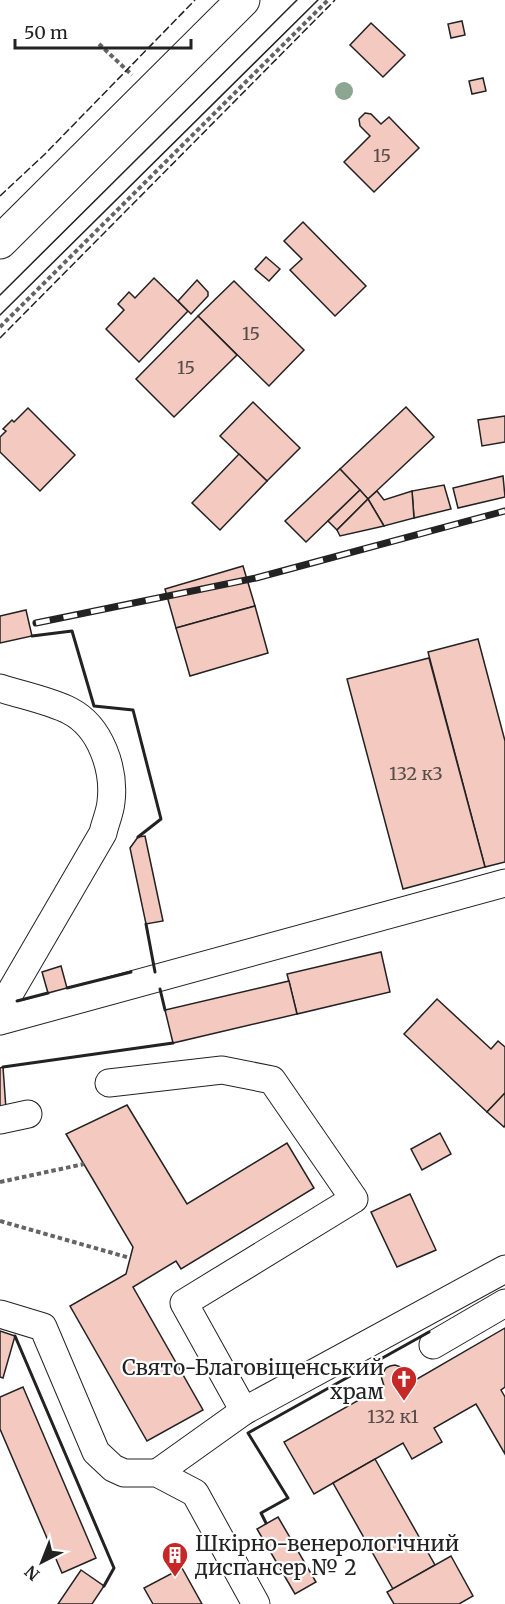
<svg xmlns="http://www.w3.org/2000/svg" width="505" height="1604" font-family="Merriweather,serif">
	<rect width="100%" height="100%" fill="#fff"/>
	<g fill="#f3c9c0" stroke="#222" stroke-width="1.5">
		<polygon points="462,21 465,35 451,38 448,24"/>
		<polygon points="371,23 405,55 383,77 350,45"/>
		<polygon points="483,78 486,91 472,94 469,81"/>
		<polygon points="365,113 371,114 381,124 389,117 419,148 374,192 344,162 370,136 360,126 359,119"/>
		<polygon points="303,222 366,286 335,316 290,270 302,259 284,241"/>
		<polygon points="266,257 280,269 269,281 255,269"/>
		<polygon points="154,278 188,311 139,362 106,329 124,310 118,304 129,292 135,298"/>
		<polygon points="197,280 208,292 208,296 191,314 178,301"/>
		<polygon points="234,281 304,350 269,386 198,316"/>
		<polygon points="198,316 237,355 174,417 136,379"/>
		<polygon points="253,402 300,448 267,481 220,436"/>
		<polygon points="406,407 434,437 368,499 340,469"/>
		<polygon points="28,408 75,455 40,491 0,452 0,437 6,431 3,429 12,420 14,422"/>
		<polygon points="505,416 505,442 482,446 478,420"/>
		<polygon points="239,454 267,481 220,530 192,503"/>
		<polygon points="340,469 360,490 306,542 285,521"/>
		<polygon points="503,476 505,497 458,508 453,488"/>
		<polygon points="444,485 451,509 414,518 412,491"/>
		<polygon points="360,490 368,499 337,530 328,521"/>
		<polygon points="377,491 384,500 412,491 414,518 384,526 368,499"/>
		<polygon points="368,499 384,526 340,536 337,530"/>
		<polygon points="243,566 255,606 176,628 165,589"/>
		<polygon points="255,606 268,653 190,676 176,628"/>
		<polygon points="26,610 32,636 0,643 0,616"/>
		<polygon points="478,639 505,741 505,862 485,867 428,652"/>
		<polygon points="429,658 485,867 403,889 347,679"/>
		<polygon points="145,836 163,921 146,924 130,848 138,837"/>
		<polygon points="381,952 390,992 297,1014 287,974"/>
		<polygon points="61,966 67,988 48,993 42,972"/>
		<polygon points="289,981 297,1014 173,1043 165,1010"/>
		<polygon points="437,999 491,1049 498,1041 505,1047 505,1093 487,1112 404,1034"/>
		<polygon points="3,1067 6,1109 0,1109 0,1068"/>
		<polygon points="505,1093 505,1125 504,1127 487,1112"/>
		<polygon points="127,1105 187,1204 287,1143 314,1188 181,1269 176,1261 133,1287 203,1410 147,1441 70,1306 126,1274 133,1247 66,1134"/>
		<polygon points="440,1133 451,1154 422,1170 411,1149"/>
		<polygon points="410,1194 436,1250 397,1267 371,1212"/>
		<polygon points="505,1328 505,1387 501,1390 505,1397 505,1454 476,1404 434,1428 442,1442 412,1459 403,1443 314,1494 284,1442 384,1386 381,1376 386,1368 390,1366 395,1365 404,1368 412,1382"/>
		<polygon points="0,1331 15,1336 3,1378 0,1377"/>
		<polygon points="23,1387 96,1558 62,1573 0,1429 0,1397"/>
		<polygon points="375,1459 435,1565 393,1589 333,1483"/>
		<polygon points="278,1517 316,1582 295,1594 257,1529"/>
		<polygon points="451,1556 473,1596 459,1604 394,1604 387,1592"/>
		<polygon points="182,1568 202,1604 153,1604 144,1588"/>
		<polygon points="81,1570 104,1586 92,1604 58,1604"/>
	</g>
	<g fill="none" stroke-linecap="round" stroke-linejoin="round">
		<g stroke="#222" stroke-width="29">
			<g id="minor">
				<path d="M 0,688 C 21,695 51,701 70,711 C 101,727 115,770 111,802 C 110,813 105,823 103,833 L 0,1010"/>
				<polyline points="0,1021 505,883"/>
				<polyline points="109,1083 222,1070 272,1080 354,1199 184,1303 244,1411"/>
				<polyline points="0,1120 28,1114"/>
				<polyline points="0,1314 43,1327 96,1452 113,1468 124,1473 157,1473 195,1493 256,1604"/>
				<polyline points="433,1345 505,1303"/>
				<polyline points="157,1473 244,1411 505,1269"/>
			</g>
		</g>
		<g stroke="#222" stroke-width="35">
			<polyline id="major" points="0,242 243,0"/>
		</g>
		<g stroke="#646464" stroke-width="4" stroke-dasharray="4.5 3" stroke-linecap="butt">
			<polyline points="99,44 132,75"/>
			<polyline points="0,327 328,0"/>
			<polyline points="0,1182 84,1164"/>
			<polyline points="0,1221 130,1258"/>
		</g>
		<use href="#minor" stroke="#fff" stroke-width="27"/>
		<use href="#major" stroke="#fff" stroke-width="33"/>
		<g stroke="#222" stroke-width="1.5">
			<polyline points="0,295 297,0"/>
			<polyline points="0,315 318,0"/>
		</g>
		<g stroke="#222" stroke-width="7">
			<polyline id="rail" points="36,623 256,578 505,511"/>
		</g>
		<use href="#rail" stroke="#fff" stroke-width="4.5" stroke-dasharray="14" stroke-linecap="butt"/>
		<g stroke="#222" stroke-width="1.5" stroke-dasharray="8 3" stroke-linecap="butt">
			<polyline points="0,196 45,154 195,0"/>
			<polyline points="0,338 335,0"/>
		</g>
		<g stroke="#222" stroke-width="3">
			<polyline points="32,636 72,631 94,706 133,710 161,819 138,837"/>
			<polyline points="146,924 155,972"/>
			<polyline points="67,988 131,972"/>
			<polyline points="160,989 165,1010"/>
			<polyline points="17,1001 48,993"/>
			<polyline points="3,1067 173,1043"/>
			<polyline points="15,1336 114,1568 104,1586"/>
			<polyline points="266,1523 261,1513 288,1498 248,1433 429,1332"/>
		</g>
	</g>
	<circle fill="#8da692" cx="344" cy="91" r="9"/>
	<defs>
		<g id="church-pin" transform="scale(1.35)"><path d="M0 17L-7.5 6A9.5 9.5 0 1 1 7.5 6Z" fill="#c62828" stroke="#fff"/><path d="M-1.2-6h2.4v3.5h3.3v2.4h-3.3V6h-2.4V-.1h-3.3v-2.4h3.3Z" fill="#fff"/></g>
		<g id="building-pin" transform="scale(1.35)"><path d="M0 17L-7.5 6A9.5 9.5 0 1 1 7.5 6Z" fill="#c62828" stroke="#fff"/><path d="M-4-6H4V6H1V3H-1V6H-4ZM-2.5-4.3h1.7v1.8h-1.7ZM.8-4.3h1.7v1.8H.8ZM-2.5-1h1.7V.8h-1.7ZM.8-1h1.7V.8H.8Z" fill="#fff"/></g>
	</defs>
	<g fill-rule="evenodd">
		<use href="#church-pin" x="404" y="1379"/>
		<use href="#building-pin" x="175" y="1555"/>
	</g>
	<g text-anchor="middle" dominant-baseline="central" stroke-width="4.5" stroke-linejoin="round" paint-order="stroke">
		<g font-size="18" fill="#564c4a">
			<text x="382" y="155">15</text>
			<text x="251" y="333">15</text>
			<text x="186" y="367">15</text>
			<text x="416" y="773">132 к3</text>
			<text x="393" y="1416">132 к1</text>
		</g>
		<g font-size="21" fill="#222" stroke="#fff" text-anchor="end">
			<text x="384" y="1367">Свято-Благовіщенський<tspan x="384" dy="24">храм</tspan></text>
			<text x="195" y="1543" text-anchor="start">Шкірно-венерологічний<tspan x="195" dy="24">диспансер № 2</tspan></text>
		</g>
	</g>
	<g transform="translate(42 1562) rotate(222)" stroke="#ffffff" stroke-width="4.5" paint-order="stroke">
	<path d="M0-4.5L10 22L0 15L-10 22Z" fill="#222222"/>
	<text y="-9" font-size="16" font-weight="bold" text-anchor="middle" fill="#222222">N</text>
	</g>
	<path d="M15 39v9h176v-9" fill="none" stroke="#222222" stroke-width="3"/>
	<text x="24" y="39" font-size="18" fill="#222222" stroke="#ffffff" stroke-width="4.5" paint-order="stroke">50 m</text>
</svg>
